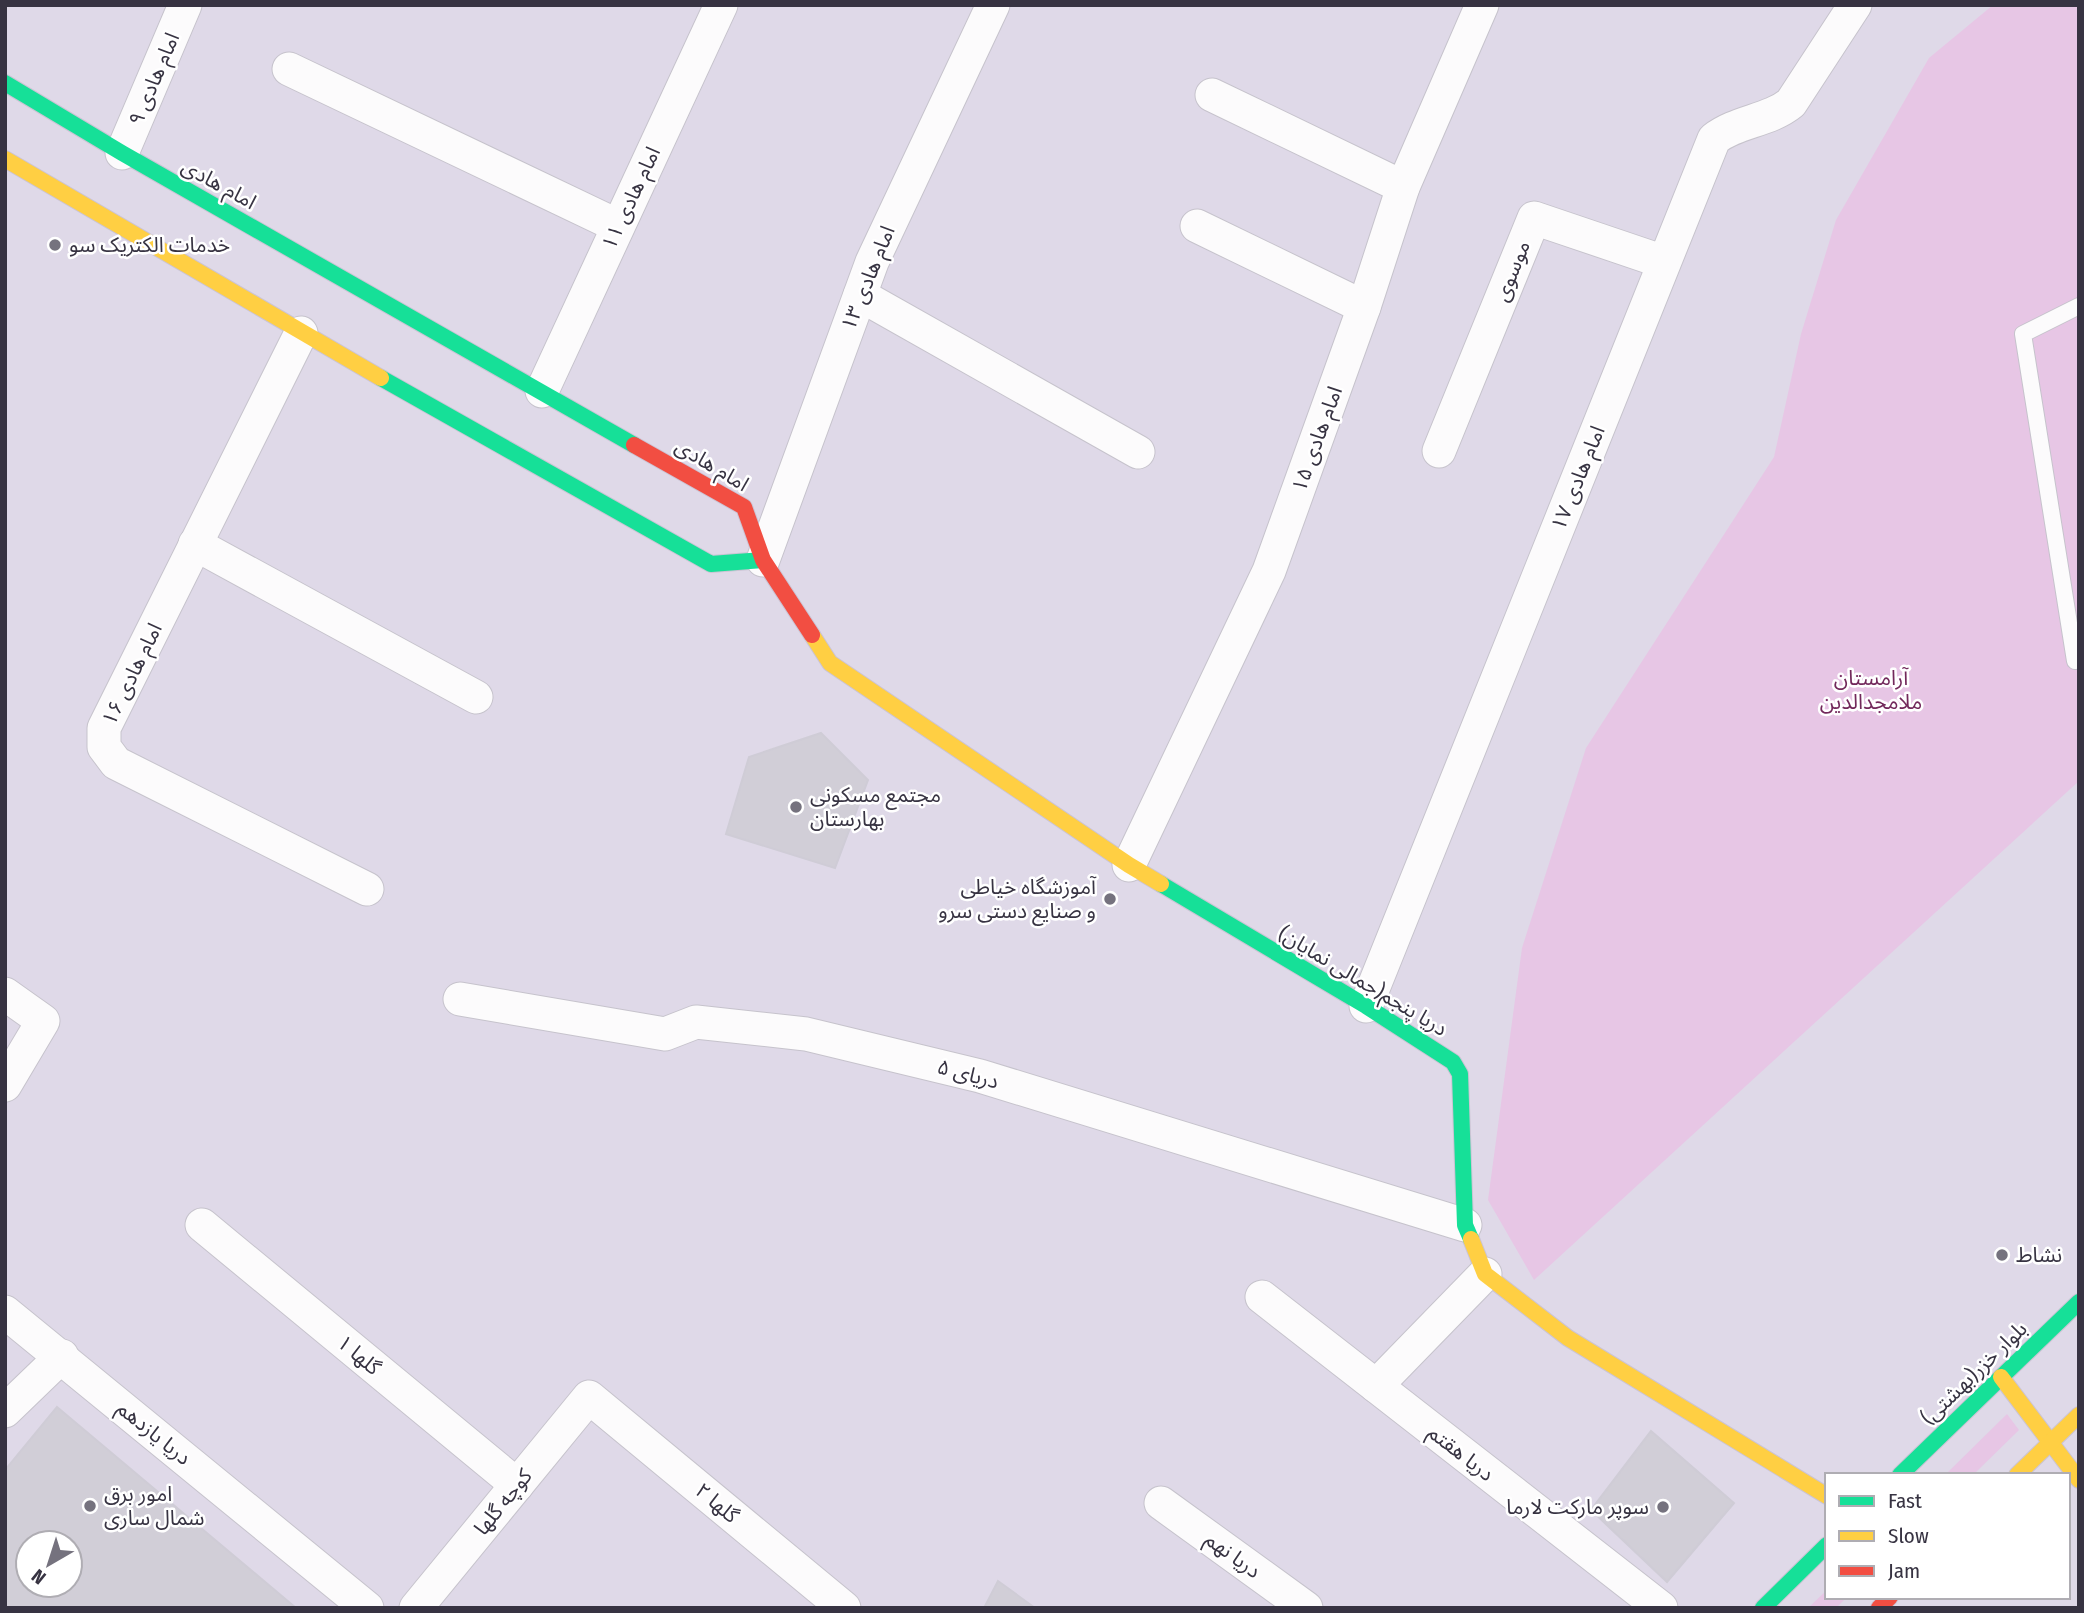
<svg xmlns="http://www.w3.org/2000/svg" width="2084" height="1613" font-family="'Fira Sans Condensed','Noto Sans Arabic',sans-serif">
	<rect width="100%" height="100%" fill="#e9e6ee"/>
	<path fill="#dfd9e8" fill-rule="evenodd" d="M 5,5 L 2079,5 L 2079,1608 L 5,1608 ZM 1827,1475 L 2068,1475 L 2068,1597 L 1827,1597 ZM 28,1543 L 70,1543 L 70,1585 L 28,1585 Z"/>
	<g fill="#e7c6e5">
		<polygon points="1993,5 2079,5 2079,781 1534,1280 1488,1200 1522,948 1586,748 1774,457 1801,334 1836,220 1929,58"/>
		<polygon points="2007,1414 2019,1430 1973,1475 1945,1475"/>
		<polygon points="1827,1590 1827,1597 1847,1597 1836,1608 1808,1608"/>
	</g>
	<g fill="#d1ced7" stroke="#cfccd6" stroke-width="2" fill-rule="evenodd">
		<polygon points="821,733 868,780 835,868 726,834 749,757"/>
		<path d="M 57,1407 L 296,1608 L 5,1608 L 5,1470 ZM 28,1543 L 70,1543 L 70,1585 L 28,1585 Z"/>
		<polygon points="1651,1431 1734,1503 1667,1582 1591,1510"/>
		<polygon points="998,1581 1035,1608 984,1608"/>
	</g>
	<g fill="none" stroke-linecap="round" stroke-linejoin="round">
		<g stroke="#c6c3cc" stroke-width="18">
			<polyline id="lane" points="2075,661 2023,334 2079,306"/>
		</g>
		<g stroke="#c6c3cc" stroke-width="35">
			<g id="street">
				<polyline points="289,69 618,226"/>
				<polyline points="1212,95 1403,187"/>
				<polyline points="122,153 185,5"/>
				<polyline points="1197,226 1364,307"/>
				<polyline points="860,295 1138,452"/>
				<polyline points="301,333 104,728 104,747 116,763 367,889"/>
				<polyline points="542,391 721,5"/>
				<polyline points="1439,451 1534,218 1664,262"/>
				<polyline points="195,544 476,697"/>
				<polyline points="763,560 872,262 993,5"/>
				<polyline points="1129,865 1269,571 1364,307 1403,187 1482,5"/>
				<polyline points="5,994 43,1021 5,1085"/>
				<polyline points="460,999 665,1034 696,1022 806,1034 980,1076 1465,1225"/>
				<path d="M 1366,1006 L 1714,139 C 1737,121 1769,121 1791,103 L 1855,5"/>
				<polyline points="202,1225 517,1485"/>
				<polyline points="1262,1297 1661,1608"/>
				<polyline points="5,1312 367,1608"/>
				<polyline points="1376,1386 1485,1274"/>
				<polyline points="5,1411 62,1356"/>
				<polyline points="1161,1503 1306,1608"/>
				<polyline points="416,1608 589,1397 844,1608"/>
			</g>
		</g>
		<g stroke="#cbc4d4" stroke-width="18">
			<g id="fast">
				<polyline points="5,83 122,153 634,445"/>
				<polyline points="381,378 711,564 763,560"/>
				<polyline points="1161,884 1366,1006 1453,1062 1460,1074 1465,1225 1471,1239"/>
				<polyline points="1900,1475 2079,1302"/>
				<polyline points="1763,1608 1827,1545"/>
			</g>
		</g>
		<g stroke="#cbc4d4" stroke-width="18">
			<g id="slow">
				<polyline points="5,159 381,378"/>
				<polyline points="812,635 830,663 1129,865 1161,884"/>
				<polyline points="1471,1239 1485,1274 1568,1338 1827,1496"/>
				<polyline points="2001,1377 2079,1480"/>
				<polyline points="2017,1475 2079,1415"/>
			</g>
		</g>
		<g stroke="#cbc4d4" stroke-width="18">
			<g id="jam">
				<polyline points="634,445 744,507 763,560 812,635"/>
				<polyline points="1879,1608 1890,1597"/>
			</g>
		</g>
		<use href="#lane" stroke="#fcfbfc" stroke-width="16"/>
		<use href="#street" stroke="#fcfbfc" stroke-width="33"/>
		<use href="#fast" stroke="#16e098" stroke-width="16"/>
		<use href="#slow" stroke="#ffcf43" stroke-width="16"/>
		<use href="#jam" stroke="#f24e42" stroke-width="16"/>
	</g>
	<g fill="#75727e" stroke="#fff" stroke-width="2.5">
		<circle cx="55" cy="245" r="7"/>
		<circle cx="796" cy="807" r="7"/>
		<circle cx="1110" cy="899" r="7"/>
		<circle cx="2002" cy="1255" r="7"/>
		<circle cx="90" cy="1506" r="7"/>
		<circle cx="1663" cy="1507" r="7"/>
	</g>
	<g text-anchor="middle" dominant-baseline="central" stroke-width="5" stroke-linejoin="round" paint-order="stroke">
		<g font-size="21" fill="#373342" stroke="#fff">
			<text transform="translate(154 79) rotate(-67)">امام هادی ٩</text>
			<text transform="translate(219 184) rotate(29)">امام هادی</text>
			<text transform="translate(631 198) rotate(-65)">امام هادی ١۱</text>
			<text transform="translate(1512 271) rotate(-68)">موسوی</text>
			<text transform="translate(868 278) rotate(-68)">امام هادی ١٣</text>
			<text transform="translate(1317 439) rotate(-70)">امام هادی ۱۵</text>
			<text transform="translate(712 465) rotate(31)">امام هادی</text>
			<text transform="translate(1578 478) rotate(-68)">امام هادی ۱۷</text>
			<text transform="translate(132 674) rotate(-64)">امام هادی ۱۶</text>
			<text transform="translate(1363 981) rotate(31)">دریا پنجم(جمالی نمایان)</text>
			<text transform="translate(968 1074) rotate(15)">دریای ۵</text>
			<text transform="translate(359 1355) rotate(40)">گلها ۱</text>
			<text transform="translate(1974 1373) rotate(-44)">بلوار خزر(بهشتی)</text>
			<text transform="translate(154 1433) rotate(39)">دریا یازدهم</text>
			<text transform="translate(1461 1453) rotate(38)">دریا هقتم</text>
			<text transform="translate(503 1502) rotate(-51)">کوچه گلها</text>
			<text transform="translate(717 1503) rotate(40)">گلها ۲</text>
			<text transform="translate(1233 1555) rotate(36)">دریا نهم</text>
		</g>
		<g font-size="21" fill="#373342" stroke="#fff" text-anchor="start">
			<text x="69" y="245">خدمات الکتریک سو</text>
			<text x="810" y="795">مجتمع مسکونی<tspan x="810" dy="24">بهارستان</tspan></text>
			<text x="1096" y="887" text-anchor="end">آموزشگاه خیاطی<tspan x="1096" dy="24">و صنایع دستی سرو</tspan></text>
			<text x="2016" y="1255">نشاط</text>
			<text x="104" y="1494">امور برق<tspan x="104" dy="24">شمال ساری</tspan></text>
			<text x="1649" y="1507" text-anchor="end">سوپر مارکت لارما</text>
		</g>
		<g font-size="21" fill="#72285b" stroke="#fff">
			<text x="1871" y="678">آرامستان<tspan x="1871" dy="24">ملامجدالدین</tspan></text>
		</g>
	</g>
	<rect width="2084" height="1613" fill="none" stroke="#373342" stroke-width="14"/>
	<rect x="1825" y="1473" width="245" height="126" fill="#ffffff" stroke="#afadb3" stroke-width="2"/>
	<rect x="1839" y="1496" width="35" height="10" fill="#16e098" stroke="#afadb3" stroke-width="2"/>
	<text x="1888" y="1508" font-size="21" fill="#373342">Fast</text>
	<rect x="1839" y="1531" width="35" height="10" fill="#ffcf43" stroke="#afadb3" stroke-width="2"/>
	<text x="1888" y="1543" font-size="21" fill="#373342">Slow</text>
	<rect x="1839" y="1566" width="35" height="10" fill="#f24e42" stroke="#afadb3" stroke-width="2"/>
	<text x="1888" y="1578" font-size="21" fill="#373342">Jam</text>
	<g transform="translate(49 1564) rotate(219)"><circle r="33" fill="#ffffff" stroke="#afadb3" stroke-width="2"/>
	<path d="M0-5L12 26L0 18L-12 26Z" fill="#75727e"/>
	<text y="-10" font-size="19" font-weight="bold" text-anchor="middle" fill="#373342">N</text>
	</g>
</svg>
